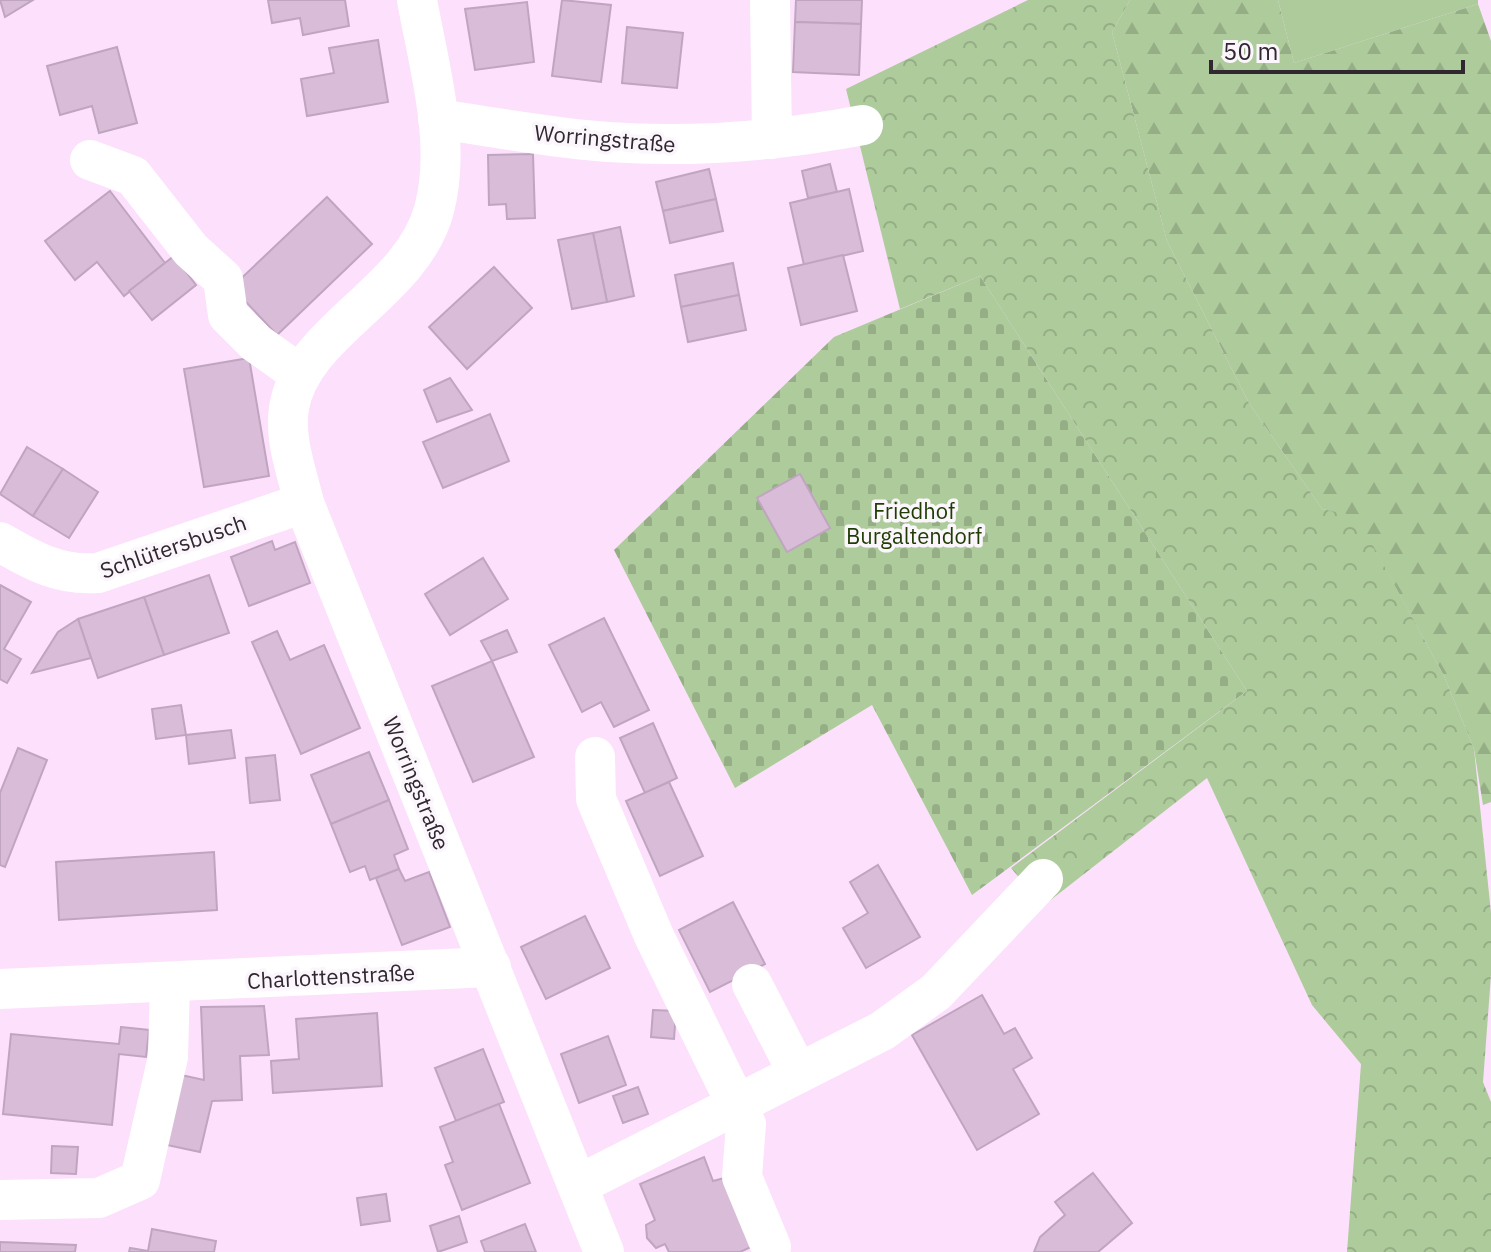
<svg xmlns="http://www.w3.org/2000/svg" width="1491" height="1252" font-family="'IBM Plex Sans',sans-serif">
	<defs>
		<pattern id="forest-firs" width="22" height="20" patternUnits="userSpaceOnUse" patternTransform="scale(2)"><rect width="22" height="20" fill="#adcb9b"/><path d="M5 1l3.5 6h-7zM16 11l3.5 6h-7z" fill="#95ae86"/></pattern>
		<pattern id="cemetery-stones" width="16" height="16" patternUnits="userSpaceOnUse" patternTransform="scale(2)"><rect width="16" height="16" fill="#adcb9b"/><path d="M2 7V4a2 2 0 0 1 4 0v3zM10 15v-3a2 2 0 0 1 4 0v3z" fill="#95ae86"/></pattern>
		<pattern id="park-crowns" width="20" height="18" patternUnits="userSpaceOnUse" patternTransform="scale(2)"><rect width="20" height="18" fill="#adcb9b"/><path d="M2 6a3 3 0 1 1 6 0M12 15a3 3 0 1 1 6 0" fill="none" stroke="#95ae86"/></pattern>
	</defs>
	<rect width="100%" height="100%" fill="#fce0fc"/>
	<polygon fill="#adcb9b" points="1278,0 1478,0 1478,4 1294,63"/>
	<polygon fill="url(#forest-firs)" points="1130,0 1278,0 1294,63 1478,4 1491,41 1491,802 1483,805 1474,749 1444,676 1357,517 1322,509 1249,403 1167,241 1112,32"/>
	<polygon fill="url(#cemetery-stones)" points="980,276 1247,691 972,895 872,705 735,788 614,550 834,337"/>
	<polygon fill="url(#park-crowns)" points="1028,0 1130,0 1112,32 1167,241 1249,403 1322,509 1357,516 1444,676 1474,749 1491,913 1491,975 1483,1082 1491,1102 1491,1252 1347,1252 1361,1064 1312,1005 1207,778 1043,906 1011,868 1247,691 980,276 900,309 846,89"/>
	<g fill="#d9bdd8" stroke="#c0a5c0" stroke-width="2">
		<polygon points="0,0 33,0 5,17"/>
		<polygon points="268,0 345,0 349,26 303,35 300,18 272,23"/>
		<polygon points="562,0 611,5 601,82 552,76"/>
		<polygon points="796,0 862,0 861,24 795,22"/>
		<polygon points="527,2 534,62 475,70 465,9"/>
		<polygon points="795,22 861,24 859,75 793,72"/>
		<polygon points="627,27 683,33 677,88 622,83"/>
		<polygon points="378,40 388,102 307,116 301,79 334,73 329,48"/>
		<polygon points="117,47 137,123 99,133 92,106 60,115 47,66"/>
		<polygon points="533,154 535,218 507,219 506,204 489,205 488,155"/>
		<polygon points="830,164 837,192 808,198 802,171"/>
		<polygon points="709,169 716,199 663,211 656,182"/>
		<polygon points="849,189 863,251 804,265 790,203"/>
		<polygon points="110,191 165,263 124,296 97,262 75,280 45,241"/>
		<polygon points="327,197 372,244 277,335 232,287"/>
		<polygon points="716,199 723,231 670,243 663,211"/>
		<polygon points="620,227 634,296 607,302 593,233"/>
		<polygon points="593,233 607,302 572,309 558,240"/>
		<polygon points="843,255 857,311 801,325 788,268"/>
		<polygon points="174,256 196,285 152,320 129,291"/>
		<polygon points="733,263 739,295 681,307 675,275"/>
		<polygon points="494,267 532,308 467,369 429,327"/>
		<polygon points="739,295 746,330 688,342 681,307"/>
		<polygon points="249,358 269,476 204,487 184,369"/>
		<polygon points="450,378 472,410 437,422 424,390"/>
		<polygon points="490,414 509,461 443,488 423,442"/>
		<polygon points="27,447 63,469 33,516 0,494"/>
		<polygon points="63,469 98,492 69,538 33,516"/>
		<polygon points="800,474 830,528 787,552 757,498"/>
		<polygon points="272,541 275,550 295,542 310,583 249,606 231,557"/>
		<polygon points="483,558 508,599 450,635 425,594"/>
		<polygon points="209,575 229,633 164,655 144,597"/>
		<polygon points="0,585 31,602 4,649 21,659 7,683 0,679"/>
		<polygon points="144,597 164,655 98,678 78,619"/>
		<polygon points="604,618 649,710 614,727 601,702 582,712 549,645"/>
		<polygon points="78,619 91,658 32,673 58,632"/>
		<polygon points="507,630 517,652 492,661 481,641"/>
		<polygon points="277,631 290,660 324,645 360,728 301,754 252,642"/>
		<polygon points="492,661 534,757 473,782 432,686"/>
		<polygon points="181,705 186,735 156,739 152,709"/>
		<polygon points="653,723 677,778 645,793 620,738"/>
		<polygon points="231,730 235,758 189,764 186,735"/>
		<polygon points="18,748 47,760 5,867 0,865 0,793"/>
		<polygon points="369,752 389,800 331,824 311,775"/>
		<polygon points="275,755 280,800 250,803 246,758"/>
		<polygon points="669,782 703,856 660,876 626,801"/>
		<polygon points="389,800 408,849 394,855 399,869 370,880 365,866 350,872 331,824"/>
		<polygon points="214,852 217,910 59,920 56,862"/>
		<polygon points="878,865 920,937 866,968 843,928 868,913 850,882"/>
		<polygon points="399,869 405,881 429,872 450,927 402,945 376,878"/>
		<polygon points="733,902 765,964 710,992 679,930"/>
		<polygon points="585,916 610,968 546,999 521,947"/>
		<polygon points="982,995 1004,1034 1015,1028 1032,1058 1013,1069 1039,1114 977,1150 912,1035"/>
		<polygon points="264,1006 269,1055 240,1056 242,1100 212,1101 200,1152 167,1145 181,1075 204,1080 201,1007"/>
		<polygon points="653,1010 676,1011 674,1039 651,1037"/>
		<polygon points="377,1013 382,1086 273,1093 271,1061 299,1059 296,1019"/>
		<polygon points="121,1027 149,1030 146,1057 119,1054 112,1125 3,1114 11,1034 119,1044"/>
		<polygon points="608,1036 626,1085 579,1103 561,1054"/>
		<polygon points="483,1049 504,1102 456,1121 435,1068"/>
		<polygon points="638,1087 648,1114 623,1123 613,1096"/>
		<polygon points="499,1104 530,1183 462,1210 445,1165 453,1162 440,1127"/>
		<polygon points="52,1146 78,1147 76,1174 51,1173"/>
		<polygon points="704,1157 713,1181 732,1176 760,1243 740,1252 669,1252 665,1244 656,1248 647,1238 646,1225 655,1220 640,1184"/>
		<polygon points="1093,1173 1132,1223 1098,1252 1034,1252 1040,1237 1065,1215 1055,1202"/>
		<polygon points="386,1194 390,1221 361,1225 357,1198"/>
		<polygon points="459,1216 467,1242 438,1252 430,1226"/>
		<polygon points="525,1224 536,1252 485,1252 481,1241"/>
		<polygon points="152,1229 216,1241 214,1252 129,1252 130,1248 148,1251"/>
		<polygon points="0,1242 76,1245 75,1252 0,1252"/>
	</g>
	<g fill="none" stroke-linecap="round" stroke-linejoin="round">
		<g stroke="#fff" stroke-width="40">
			<path d="M 417,0 C 429,67 452,143 434,210 C 411,294 301,331 289,408 C 284,440 297,472 304,503 L 604,1252"/>
			<polyline points="770,0 772,139"/>
			<path d="M 438,119 C 494,127 551,138 608,142 C 694,148 778,141 863,125"/>
			<polyline points="90,160 133,176 191,250 223,279 228,315 256,343 301,375"/>
			<path d="M 0,542 C 33,561 59,576 98,573 L 304,503"/>
			<polyline points="595,757 596,799 654,936 746,1124 742,1177 771,1247"/>
			<polyline points="752,984 798,1073"/>
			<polyline points="0,989 491,967"/>
			<polyline points="578,1185 882,1031 936,992 1043,879"/>
			<polyline points="0,1200 99,1198 140,1180 168,1057 170,984"/>
		</g>
	</g>
	<g text-anchor="middle" dominant-baseline="central" stroke-width="7" stroke-linejoin="round" paint-order="stroke">
		<g font-size="22" fill="#312731" stroke="#fbf6fb">
			<text transform="translate(605 138) rotate(5)">Worringstraße</text>
			<text transform="translate(173 546) rotate(-19)">Schlütersbusch</text>
			<text transform="translate(417 783) rotate(68)">Worringstraße</text>
			<text transform="translate(331 976) rotate(-3)">Charlottenstraße</text>
		</g>
		<g font-size="22" fill="#1e3c03" stroke="#fbf6fb">
			<text x="914" y="510">Friedhof<tspan x="914" dy="25">Burgaltendorf</tspan></text>
		</g>
	</g>
	<path d="M1211 60v12h252v-12" fill="none" stroke="#312731" stroke-width="4"/>
	<text x="1223" y="60" font-size="24" fill="#312731" stroke="#fbf6fb" stroke-width="6" paint-order="stroke">50 m</text>
</svg>
